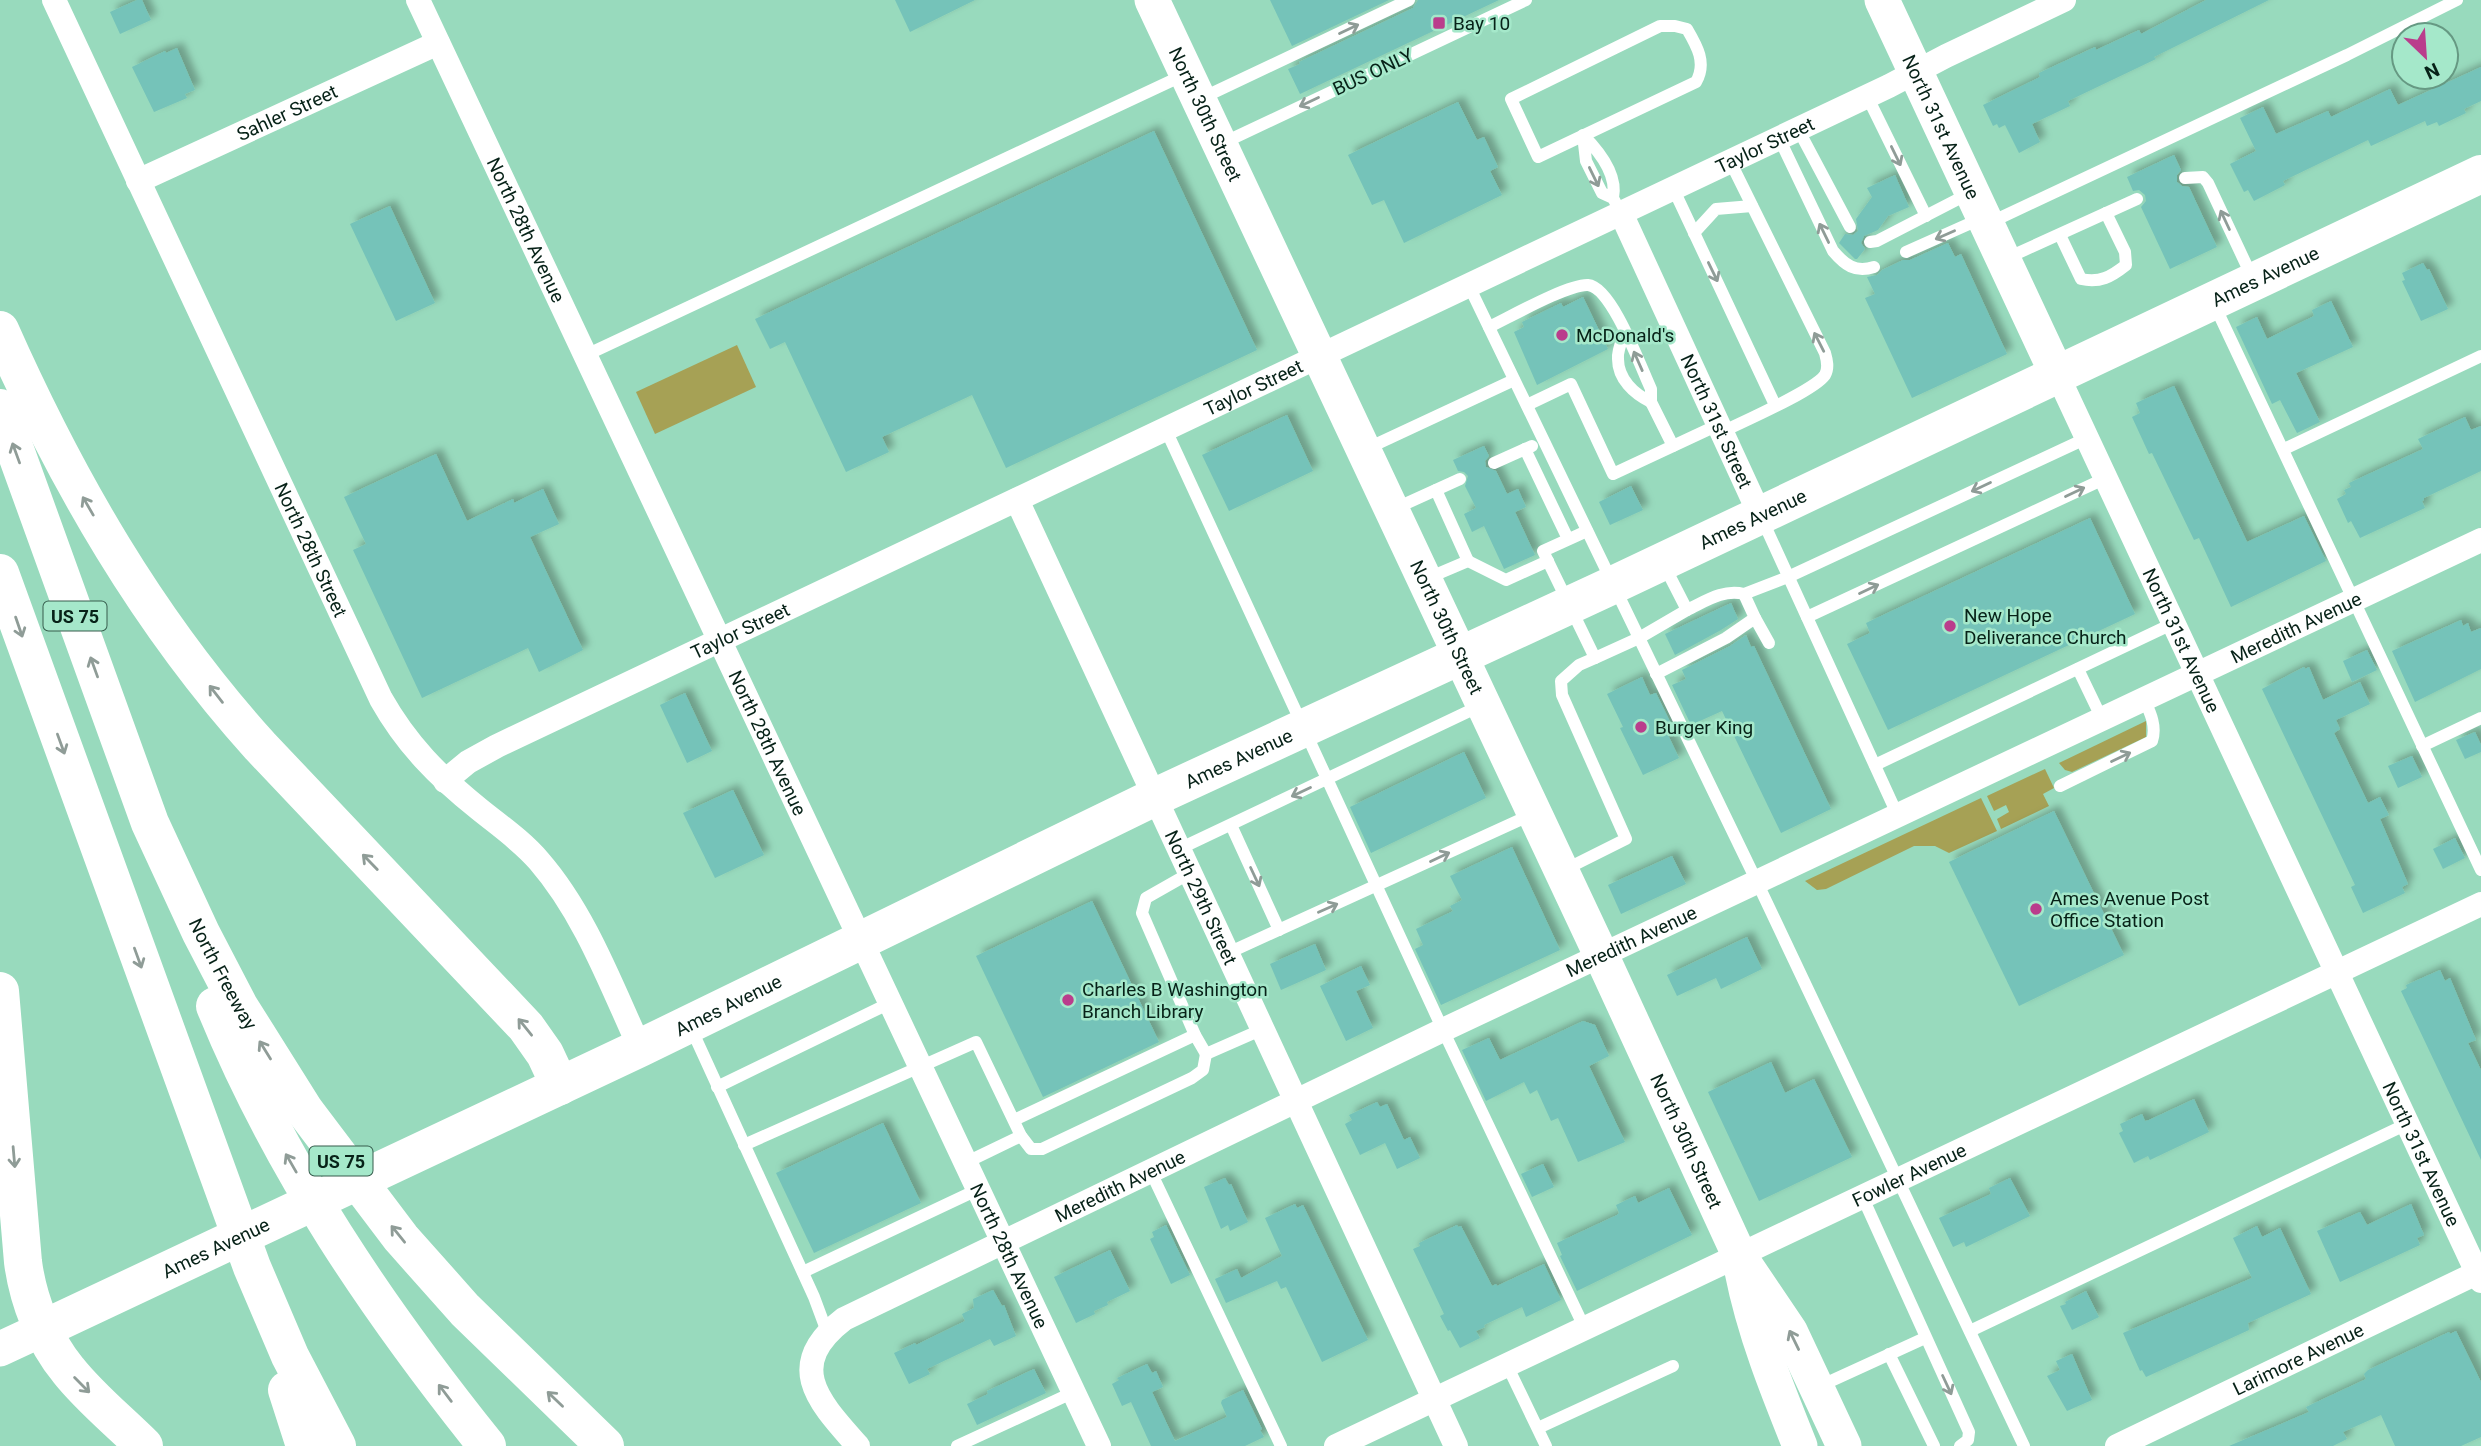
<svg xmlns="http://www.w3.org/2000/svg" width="2481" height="1446" font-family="Roboto,sans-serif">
	<defs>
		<filter id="shadow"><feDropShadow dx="6" dy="-6" stdDeviation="3.5" flood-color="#0004"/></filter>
	</defs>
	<rect width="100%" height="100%" fill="#98dabd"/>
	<g fill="#a6a155">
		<polygon points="737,345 756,387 655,434 636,392"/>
		<polygon points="2146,721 2146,737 2072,772 2065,770 2059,763"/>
		<polygon points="2045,769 2054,788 2043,794 2049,806 2001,829 1997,819 2009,812 2006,805 1994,811 1987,796"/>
		<polygon points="1981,798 1997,831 1949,853 1935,846 1914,846 1826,889 1817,890 1805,881"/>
	</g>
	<g fill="#75c3b9" filter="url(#shadow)">
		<polygon points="137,0 142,0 151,20 120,34 110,12"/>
		<polygon points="895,0 975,0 910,32"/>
		<polygon points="1270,0 1389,0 1292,46"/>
		<polygon points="1418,0 1499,0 1300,94 1288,69 1300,64 1299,62 1413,8"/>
		<polygon points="2206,0 2269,0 2154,57 2156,59 2068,101 2070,106 2032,124 2040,142 2019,153 2005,125 1999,128 1997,124 1993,126 1983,105 2040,77 2039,73 2095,47 2096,50 2139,30 2141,34"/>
		<polygon points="177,48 195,90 185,94 187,98 154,112 132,67 165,51 166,53"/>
		<polygon points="2481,67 2481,101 2464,109 2466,113 2439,126 2437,122 2427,126 2425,121 2371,146 2368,140 2283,181 2285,185 2254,201 2248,190 2244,192 2230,164 2256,151 2240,118 2263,107 2276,134 2328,111 2331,117 2390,89 2398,105"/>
		<polygon points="1458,102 1477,140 1484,137 1498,167 1490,171 1502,195 1404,243 1384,200 1372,205 1348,155"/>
		<polygon points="1154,131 1257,350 1006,468 972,395 882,437 889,452 846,472 785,342 770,349 755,319"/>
		<polygon points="2174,155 2181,170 2177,175 2177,182 2182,186 2189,187 2217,247 2170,269 2141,207 2146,201 2145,195 2139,190 2133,191 2127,177"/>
		<polygon points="1895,175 1909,207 1888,216 1878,230 1864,236 1861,243 1865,249 1857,259 1855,259 1839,243 1845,234 1853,235 1858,231 1856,219 1872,197 1867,188"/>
		<polygon points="390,206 435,303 396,321 350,224"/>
		<polygon points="1948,243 1955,257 1961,254 2007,354 1912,398 1865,298 1875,294 1867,277 1877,275 1882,270 1903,260 1910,260"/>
		<polygon points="2423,263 2427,270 2429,269 2448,309 2421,321 2402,281 2405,280 2402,273"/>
		<polygon points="1583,297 1608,349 1537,385 1514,332 1524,327 1522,322 1561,303 1563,307"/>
		<polygon points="2331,301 2353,347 2296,373 2320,422 2297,433 2280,400 2272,404 2236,327 2257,317 2267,339 2314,316 2312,310"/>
		<polygon points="2174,386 2247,542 2304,516 2326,561 2231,607 2199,538 2194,540 2152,453 2149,454 2132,417 2140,413 2136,403"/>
		<polygon points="1287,415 1313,471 1229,511 1202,455"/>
		<polygon points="2465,417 2471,430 2481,426 2481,471 2424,498 2424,500 2422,501 2425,508 2360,538 2351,521 2348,523 2337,499 2346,494 2344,490 2351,487 2349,483 2423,449 2418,439"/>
		<polygon points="1484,446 1489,456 1485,461 1486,467 1496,471 1507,494 1518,489 1526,507 1515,512 1535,555 1504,569 1484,526 1472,532 1464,514 1476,508 1465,486 1468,476 1464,472 1458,471 1453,460"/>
		<polygon points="436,454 467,521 513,499 514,503 543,489 559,524 530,537 583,650 539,672 528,648 422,698 353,550 366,544 344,497"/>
		<polygon points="1631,486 1643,510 1610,525 1599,502"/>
		<polygon points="2090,518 2135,614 1888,730 1847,644 1870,633 1866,623"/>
		<polygon points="1731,603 1738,619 1721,630 1675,655 1665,634"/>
		<polygon points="2461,620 2463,626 2468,623 2471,632 2481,628 2481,669 2415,702 2392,651"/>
		<polygon points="1746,635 1751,647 1754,646 1831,809 1781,833 1722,711 1691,725 1672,685 1686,679 1682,670 1730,646"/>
		<polygon points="2367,650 2377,670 2352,682 2343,661"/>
		<polygon points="2304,667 2305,669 2309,667 2323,700 2360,682 2370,704 2336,720 2340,729 2334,733 2368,803 2380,797 2389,815 2380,819 2408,884 2402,887 2405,893 2363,913 2351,887 2355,885 2262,689"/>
		<polygon points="1642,677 1650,695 1656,693 1675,732 1668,735 1679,758 1643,775 1620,728 1623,727 1607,694"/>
		<polygon points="685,693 712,751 687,763 660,705"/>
		<polygon points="2475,732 2481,745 2481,752 2465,759 2456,740"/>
		<polygon points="1464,752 1486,798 1371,853 1350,807"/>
		<polygon points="2412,756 2422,777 2398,788 2388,766"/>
		<polygon points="733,790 764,855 715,878 683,813"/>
		<polygon points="2054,811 2124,955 2019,1006 1949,862"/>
		<polygon points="2455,838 2465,858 2443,869 2433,849"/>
		<polygon points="1512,847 1560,950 1441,1005 1415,949 1423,945 1416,929 1453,911 1450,906 1462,900 1450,876"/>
		<polygon points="1672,856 1686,884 1621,914 1608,885"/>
		<polygon points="1092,901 1159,1042 1043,1097 976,956"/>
		<polygon points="1747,937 1762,969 1721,989 1716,978 1677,996 1667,975"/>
		<polygon points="1315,944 1326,970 1281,990 1270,964"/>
		<polygon points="1361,966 1370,985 1356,991 1373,1028 1346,1041 1320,986"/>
		<polygon points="2440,970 2445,981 2450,978 2476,1040 2468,1043 2481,1070 2481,1160 2401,991 2407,988 2406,985"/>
		<polygon points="1583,1021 1595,1025 1609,1056 1589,1066 1625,1142 1578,1162 1558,1118 1551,1121 1537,1090 1530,1094 1524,1082 1486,1101 1462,1050 1489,1038 1500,1060"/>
		<polygon points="1771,1062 1785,1093 1814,1079 1852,1157 1759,1201 1708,1092"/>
		<polygon points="2194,1099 2209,1132 2150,1160 2148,1156 2134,1163 2119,1133 2123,1131 2120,1124 2142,1114 2145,1121 2149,1120"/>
		<polygon points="1377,1102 1380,1107 1387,1104 1404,1140 1410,1137 1420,1158 1397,1169 1385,1143 1360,1155 1345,1124 1352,1120 1349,1115"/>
		<polygon points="883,1123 921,1203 814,1253 776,1173"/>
		<polygon points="1543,1164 1554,1187 1532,1197 1521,1174"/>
		<polygon points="1225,1178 1229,1185 1231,1184 1248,1222 1230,1231 1228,1225 1221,1229 1204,1187"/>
		<polygon points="2010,1178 2030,1216 1966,1247 1964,1242 1953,1247 1939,1218 1991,1194 1989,1188"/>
		<polygon points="1669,1188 1692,1235 1577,1291 1560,1256 1562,1255 1557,1243 1617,1215 1619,1213 1616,1205 1635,1196 1638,1203"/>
		<polygon points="1295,1204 1297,1208 1303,1205 1368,1340 1322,1362 1286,1287 1281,1289 1277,1281 1226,1303 1215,1279 1237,1269 1241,1278 1282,1256 1265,1218"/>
		<polygon points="2411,1204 2424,1235 2417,1238 2420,1245 2340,1282 2317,1231 2360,1212 2367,1225"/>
		<polygon points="1166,1225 1190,1275 1171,1284 1150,1239 1154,1237 1152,1232"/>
		<polygon points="1457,1225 1458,1227 1461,1226 1492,1286 1496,1284 1497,1286 1544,1264 1561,1300 1526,1317 1522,1307 1484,1325 1485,1327 1476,1331 1480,1338 1460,1348 1450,1330 1448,1331 1440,1316 1444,1314 1413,1249 1420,1246 1419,1243"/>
		<polygon points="2257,1226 2262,1237 2280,1228 2311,1294 2248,1323 2249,1330 2146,1377 2142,1370 2140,1371 2123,1333 2252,1278 2233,1238"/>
		<polygon points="1110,1250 1130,1291 1107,1302 1108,1305 1094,1311 1095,1314 1076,1323 1054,1277"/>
		<polygon points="993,1290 1002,1306 1004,1305 1016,1336 994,1346 990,1339 927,1369 930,1374 909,1384 894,1353 915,1343 916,1345 965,1321 962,1314 974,1308 973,1299"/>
		<polygon points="2086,1291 2099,1317 2072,1330 2060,1306 2066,1304 2065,1302"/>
		<polygon points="2456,1331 2481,1382 2481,1437 2461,1446 2395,1446 2381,1415 2343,1432 2347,1439 2333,1446 2229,1446 2309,1412 2306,1407 2366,1379 2364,1374 2368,1370 2449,1332 2450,1334"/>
		<polygon points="2072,1354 2092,1400 2067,1411 2047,1376 2060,1370 2056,1361"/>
		<polygon points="1147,1364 1152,1373 1156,1371 1163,1387 1152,1392 1175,1441 1227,1417 1221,1403 1222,1400 1243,1390 1262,1429 1260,1430 1264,1437 1245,1446 1151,1446 1131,1402 1122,1406 1112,1384 1119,1380 1117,1378"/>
		<polygon points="1034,1369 1046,1393 977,1425 967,1404 988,1394 987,1391"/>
	</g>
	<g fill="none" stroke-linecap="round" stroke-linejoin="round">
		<g stroke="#fff" stroke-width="12">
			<path d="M 1660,26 L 1675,26 L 1687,29 C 1697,46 1707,63 1696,82 L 1538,157 L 1511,99 Z"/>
			<polyline points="1867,96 1926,216"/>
			<polyline points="1202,98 1409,0"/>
			<polyline points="1798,129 1850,227"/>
			<path d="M 1779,138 L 1833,251 C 1845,265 1855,273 1874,267"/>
			<polyline points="1223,143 1526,0"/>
			<polyline points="2185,178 2203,177 2208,183 2252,277"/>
			<polyline points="1673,188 1775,405"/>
			<path d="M 1613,198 C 1618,174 1599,151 1583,135 L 1586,161 L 1602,193 L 1613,198 L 1621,213"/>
			<polyline points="1987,224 2347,55 2457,0"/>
			<polyline points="1694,233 1716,209 1752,206"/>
			<path d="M 2060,235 L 2081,279 C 2100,283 2111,277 2126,265 L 2125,252 L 2106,213"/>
			<polyline points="1870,242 1877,241 1970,193"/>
			<polyline points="1906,252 1980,219"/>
			<polyline points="2007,258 2137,199"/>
			<polyline points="1469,286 1757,882 2024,1446"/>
			<polyline points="2214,304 2481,870"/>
			<path d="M 1489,327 C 1510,317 1568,284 1588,285 C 1612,287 1641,368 1651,389 L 1651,402 L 1673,446"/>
			<path d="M 1625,332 C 1622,340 1617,351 1618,359 C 1618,379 1634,394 1651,402"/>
			<polyline points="584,356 1186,74"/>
			<polyline points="1527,405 1571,384 1613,474 1718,425"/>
			<polyline points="1166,430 1443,1030 1585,1329"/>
			<path d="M 1722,432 C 1742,422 1814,391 1825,375 C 1829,368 1827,360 1825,353 L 1730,161"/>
			<polyline points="1366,449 1514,380"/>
			<polyline points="1525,449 1568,539"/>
			<polyline points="2284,449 2481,356"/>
			<polyline points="1494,463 1532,446"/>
			<polyline points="1436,490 1468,561"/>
			<polyline points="1394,509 1460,479"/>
			<polyline points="1762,519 1898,816"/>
			<polyline points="1428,578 1468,561 1506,580 1548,561"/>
			<polyline points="1744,594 1788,577 2087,438"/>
			<polyline points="1807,617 2106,478"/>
			<polyline points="1755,618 1769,643"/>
			<polyline points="1595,658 1639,638 1687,610 1664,565"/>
			<polyline points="2078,669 2102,719"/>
			<path d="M 1656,674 L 1726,638 L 1755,618 L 1744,594 C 1723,589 1706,601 1687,610"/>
			<polyline points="2422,746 2481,718"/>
			<polyline points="1875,765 2174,623"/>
			<path d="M 2060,786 L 2152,741 C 2157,726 2150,712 2144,699"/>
			<polyline points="1231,825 1279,930"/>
			<polyline points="1179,849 1482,705"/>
			<polyline points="1562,871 1626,839 1562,695 1561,681 1579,665 1595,658 1543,551 1587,531"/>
			<polyline points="1190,873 1146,898 1142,913 1195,1035 1206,1054 1263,1029"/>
			<polyline points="1228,953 1533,814"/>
			<polyline points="691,1028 814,1297 827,1332"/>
			<polyline points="717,1087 890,1003"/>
			<polyline points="1014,1120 1195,1035"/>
			<polyline points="744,1145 976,1042 1021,1136 1031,1149 1042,1149 1192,1078 1203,1070 1206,1054"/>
			<polyline points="967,1162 1021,1136"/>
			<polyline points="1150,1170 1281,1446"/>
			<polyline points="1863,1198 1969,1432 1968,1440 1960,1446"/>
			<polyline points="803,1272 979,1189"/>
			<polyline points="1970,1331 2407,1124"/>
			<polyline points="1889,1354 1934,1446"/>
			<polyline points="1507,1365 1546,1446"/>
			<polyline points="1820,1386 1925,1338"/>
			<polyline points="1538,1428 1673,1366"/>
			<polyline points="957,1446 1074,1392"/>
		</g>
		<g stroke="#fff" stroke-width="24">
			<path id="s1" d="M 54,0 L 381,699 C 407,745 438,776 479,809 C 500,826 522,841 539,861 C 585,914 611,985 640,1048"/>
			<path id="s2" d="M 418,0 L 1099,1446"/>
			<path id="s3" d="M 138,181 L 438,43"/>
			<path id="s4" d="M 1621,213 L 1760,515"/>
			<path id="s5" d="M 2057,374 L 2481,1281"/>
			<path id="s6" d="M 1017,500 L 1456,1446"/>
			<path id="s7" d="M 445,781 L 468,762 L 497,746 L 1889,86 L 1946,56 L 2064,0"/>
			<path id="s8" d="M 858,1446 C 819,1402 783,1366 844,1319 L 1443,1030 L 2481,540"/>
			<path id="s9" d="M 1336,1446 L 2481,904"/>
			<path id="s10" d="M 2117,1446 L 2481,1271"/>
		</g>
		<g stroke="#fff" stroke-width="35">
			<path id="s11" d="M 1152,0 L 1602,957 L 1740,1257 L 1790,1331 L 1844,1446"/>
			<path id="s12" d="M 1882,0 L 2057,374"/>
			<path d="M 1742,1271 C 1754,1332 1777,1389 1800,1446"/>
			<polyline points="0,1349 43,1329"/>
		</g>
		<path stroke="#fff" stroke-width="38" id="s13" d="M 43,1329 L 640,1048 L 1155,797 L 1613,585 L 2481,174"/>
		<g stroke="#fff" stroke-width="38">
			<path d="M 0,330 C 67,481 148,622 260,746 L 526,1027 L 545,1054 L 560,1086"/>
			<path id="s14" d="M 0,408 L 150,823 L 201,933 L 239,1006 L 305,1111 L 401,1238 L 465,1310 L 605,1446"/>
			<polyline points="0,573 252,1267 290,1356 337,1446"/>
			<path d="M 0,991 L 23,1262 C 28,1300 44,1341 68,1370 C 90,1398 119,1421 144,1446"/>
			<path d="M 215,1006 C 281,1168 378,1310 487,1446"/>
			<polyline points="287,1390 305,1446"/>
		</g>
	</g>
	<defs><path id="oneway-shaft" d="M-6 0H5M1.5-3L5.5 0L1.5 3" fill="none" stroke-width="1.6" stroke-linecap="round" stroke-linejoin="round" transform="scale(1.75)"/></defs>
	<g stroke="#8f9c97">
		<use href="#oneway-shaft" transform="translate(1349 29) rotate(-25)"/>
		<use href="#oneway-shaft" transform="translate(1309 102) rotate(155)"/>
		<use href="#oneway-shaft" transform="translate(1896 156) rotate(64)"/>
		<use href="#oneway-shaft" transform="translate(1594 177) rotate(64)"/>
		<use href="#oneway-shaft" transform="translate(2225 220) rotate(-115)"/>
		<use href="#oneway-shaft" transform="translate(1824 233) rotate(-116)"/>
		<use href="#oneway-shaft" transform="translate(1945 235) rotate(156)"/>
		<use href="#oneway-shaft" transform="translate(1713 272) rotate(64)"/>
		<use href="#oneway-shaft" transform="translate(1819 342) rotate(-117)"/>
		<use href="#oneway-shaft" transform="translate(1638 361) rotate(-114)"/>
		<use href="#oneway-shaft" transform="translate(16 453) rotate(-110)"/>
		<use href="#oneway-shaft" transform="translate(1981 487) rotate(155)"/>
		<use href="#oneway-shaft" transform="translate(2075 492) rotate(-25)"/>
		<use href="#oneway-shaft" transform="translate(88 506) rotate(-120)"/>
		<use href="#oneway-shaft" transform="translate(1869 589) rotate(-25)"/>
		<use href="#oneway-shaft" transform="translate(19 627) rotate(71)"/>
		<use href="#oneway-shaft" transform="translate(94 667) rotate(-110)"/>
		<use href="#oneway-shaft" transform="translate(216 694) rotate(-128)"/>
		<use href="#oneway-shaft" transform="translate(61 744) rotate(70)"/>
		<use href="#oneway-shaft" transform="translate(2121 757) rotate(-25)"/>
		<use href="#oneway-shaft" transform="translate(1301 792) rotate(155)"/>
		<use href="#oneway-shaft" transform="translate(1440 857) rotate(-25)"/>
		<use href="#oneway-shaft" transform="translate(370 862) rotate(-134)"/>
		<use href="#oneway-shaft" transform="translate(1255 877) rotate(65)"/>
		<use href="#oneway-shaft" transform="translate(1328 908) rotate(-24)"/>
		<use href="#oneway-shaft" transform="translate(138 958) rotate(70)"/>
		<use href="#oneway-shaft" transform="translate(525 1027) rotate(-129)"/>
		<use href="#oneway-shaft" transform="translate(265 1050) rotate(-122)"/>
		<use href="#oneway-shaft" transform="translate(14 1157) rotate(85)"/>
		<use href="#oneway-shaft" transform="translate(291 1163) rotate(-120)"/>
		<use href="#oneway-shaft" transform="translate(398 1234) rotate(-129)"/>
		<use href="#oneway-shaft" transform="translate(1794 1340) rotate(-116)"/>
		<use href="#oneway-shaft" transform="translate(82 1385) rotate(45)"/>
		<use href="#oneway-shaft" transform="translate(1947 1385) rotate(65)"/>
		<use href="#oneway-shaft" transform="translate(445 1393) rotate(-127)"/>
		<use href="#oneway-shaft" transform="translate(555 1399) rotate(-136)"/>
	</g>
	<g fill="#ba3d8c" stroke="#a5e8ca" stroke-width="2.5">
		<rect x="1432" y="16" width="14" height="14" rx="3.5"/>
		<circle cx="1562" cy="335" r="7"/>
		<circle cx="1950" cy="626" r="7"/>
		<circle cx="1641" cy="727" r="7"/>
		<circle cx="2036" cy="909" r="7"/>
		<circle cx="1068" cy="1000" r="7"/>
	</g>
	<g text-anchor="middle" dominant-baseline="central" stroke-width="5" stroke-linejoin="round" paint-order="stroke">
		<g fill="#a5e8ca" stroke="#365d4d" stroke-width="2">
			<rect x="43.5" y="601.5" width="63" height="29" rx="5"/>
			<rect x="309.5" y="1146.5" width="63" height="29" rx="5"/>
		</g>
		<g font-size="18" font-weight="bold" fill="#072218">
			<text x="75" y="616">US 75</text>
			<text x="341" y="1161">US 75</text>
		</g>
		<g font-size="19" fill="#072218" stroke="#a5e8ca" text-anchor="start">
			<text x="1453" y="23">Bay 10</text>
			<text x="1576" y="335">McDonald's</text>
			<text x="1964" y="615">New Hope<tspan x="1964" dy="22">Deliverance Church</tspan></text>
			<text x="1655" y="727">Burger King</text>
			<text x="2050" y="898">Ames Avenue Post<tspan x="2050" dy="22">Office Station</tspan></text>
			<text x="1082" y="989">Charles B Washington<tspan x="1082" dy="22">Branch Library</tspan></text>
		</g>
		<g font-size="19" fill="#072218" stroke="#a5e8ca">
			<text transform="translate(1373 72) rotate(-25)">BUS ONLY</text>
			<text stroke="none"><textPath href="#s3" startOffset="164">Sahler Street</textPath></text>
			<text stroke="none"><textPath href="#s11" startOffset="126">North 30th Street</textPath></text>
			<text stroke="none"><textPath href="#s12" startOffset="140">North 31st Avenue</textPath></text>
			<text stroke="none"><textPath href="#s7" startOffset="1466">Taylor Street</textPath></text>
			<text stroke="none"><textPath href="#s2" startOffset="254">North 28th Avenue</textPath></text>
			<text stroke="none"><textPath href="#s13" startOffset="2459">Ames Avenue</textPath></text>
			<text stroke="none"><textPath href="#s7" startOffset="900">Taylor Street</textPath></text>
			<text stroke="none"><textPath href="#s4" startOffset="229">North 31st Street</textPath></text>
			<text stroke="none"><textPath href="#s13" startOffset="1892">Ames Avenue</textPath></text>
			<text stroke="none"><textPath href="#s1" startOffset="607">North 28th Street</textPath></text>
			<text stroke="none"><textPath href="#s11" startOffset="693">North 30th Street</textPath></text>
			<text stroke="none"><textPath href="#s8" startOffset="1762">Meredith Avenue</textPath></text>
			<text stroke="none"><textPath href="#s7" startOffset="332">Taylor Street</textPath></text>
			<text stroke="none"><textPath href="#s5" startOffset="294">North 31st Avenue</textPath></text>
			<text stroke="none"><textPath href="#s2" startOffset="821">North 28th Avenue</textPath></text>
			<text stroke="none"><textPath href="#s13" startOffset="1325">Ames Avenue</textPath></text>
			<text stroke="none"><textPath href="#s6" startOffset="438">North 29th Street</textPath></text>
			<text stroke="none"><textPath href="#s8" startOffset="1027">Meredith Avenue</textPath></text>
			<text stroke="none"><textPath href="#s14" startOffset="609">North Freeway</textPath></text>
			<text stroke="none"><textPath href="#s13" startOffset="758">Ames Avenue</textPath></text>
			<text stroke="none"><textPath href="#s11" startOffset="1260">North 30th Street</textPath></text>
			<text stroke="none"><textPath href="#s5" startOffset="861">North 31st Avenue</textPath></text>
			<text stroke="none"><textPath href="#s9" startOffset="634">Fowler Avenue</textPath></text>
			<text stroke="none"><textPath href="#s8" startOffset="460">Meredith Avenue</textPath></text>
			<text stroke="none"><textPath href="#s13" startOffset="191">Ames Avenue</textPath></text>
			<text stroke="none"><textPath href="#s2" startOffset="1388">North 28th Avenue</textPath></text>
			<text stroke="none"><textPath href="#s10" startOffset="201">Larimore Avenue</textPath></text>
		</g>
	</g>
	<g transform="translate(2425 56) rotate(155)"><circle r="33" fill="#a5e8ca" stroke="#669983" stroke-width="2"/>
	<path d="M0-5L12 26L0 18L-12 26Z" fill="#ba3d8c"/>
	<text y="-10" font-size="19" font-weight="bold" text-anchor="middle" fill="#072218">N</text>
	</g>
</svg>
